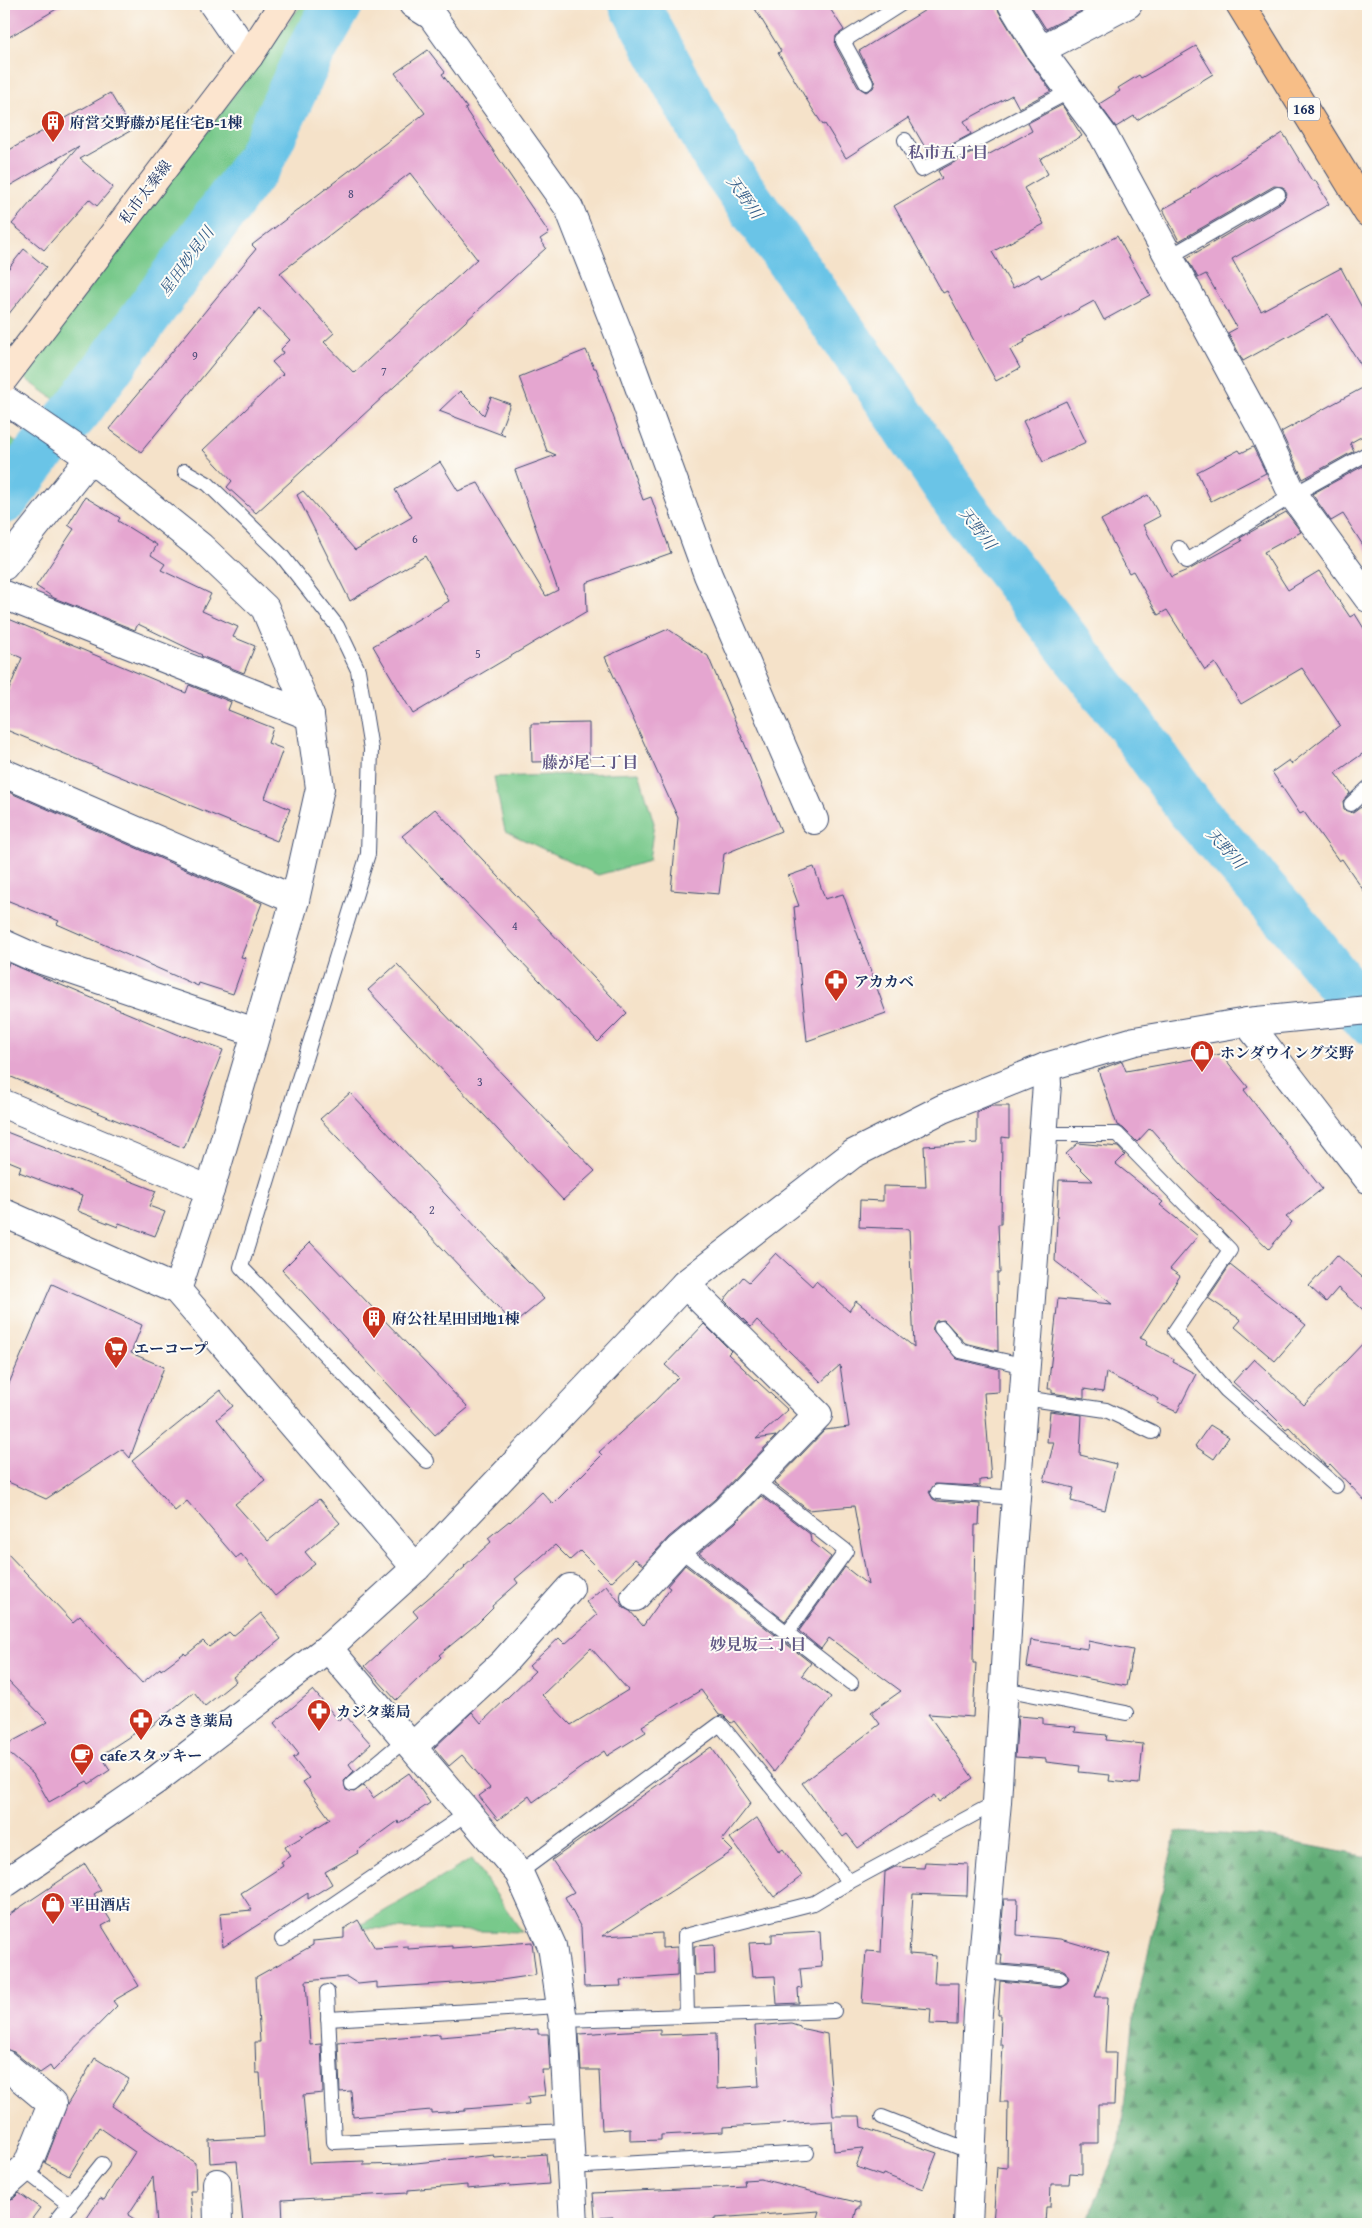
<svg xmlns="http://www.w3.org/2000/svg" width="1372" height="2228" font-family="'Gentium Book Plus','Noto Serif JP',serif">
	<defs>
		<pattern id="forest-firs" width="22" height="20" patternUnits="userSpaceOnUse" patternTransform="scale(1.25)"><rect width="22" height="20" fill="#62ad77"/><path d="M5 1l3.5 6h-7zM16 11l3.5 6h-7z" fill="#508d65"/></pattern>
	</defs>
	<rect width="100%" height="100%" fill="#fdfcf7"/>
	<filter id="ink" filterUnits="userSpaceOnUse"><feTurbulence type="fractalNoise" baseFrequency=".02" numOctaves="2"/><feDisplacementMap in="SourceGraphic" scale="10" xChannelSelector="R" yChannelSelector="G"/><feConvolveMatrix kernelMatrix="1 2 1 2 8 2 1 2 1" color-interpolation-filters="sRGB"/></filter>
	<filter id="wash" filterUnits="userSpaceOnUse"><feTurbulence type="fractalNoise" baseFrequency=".0096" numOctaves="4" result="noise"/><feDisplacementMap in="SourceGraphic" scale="20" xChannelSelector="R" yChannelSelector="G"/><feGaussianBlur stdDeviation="1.12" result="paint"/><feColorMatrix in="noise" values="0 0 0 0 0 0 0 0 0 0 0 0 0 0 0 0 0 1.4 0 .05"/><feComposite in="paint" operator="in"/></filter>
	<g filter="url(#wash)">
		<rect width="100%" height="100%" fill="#f5e2c9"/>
		<g fill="#78c98b" stroke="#4a7c74">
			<polygon points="302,4 330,4 258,149 61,404 23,377"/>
			<polygon points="4,434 31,453 4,489"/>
			<polygon points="639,772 654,823 649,861 598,875 505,831 494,777"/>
			<polygon points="472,1859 522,1932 356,1928"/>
		</g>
		<polygon fill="url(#forest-firs)" stroke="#3e6e6a" points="1176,1832 1260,1836 1368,1857 1368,2224 1086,2224 1120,2141 1135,2009"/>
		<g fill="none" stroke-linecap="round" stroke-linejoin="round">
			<g stroke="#6ac4e7" stroke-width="50">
				<polyline points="634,4 719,160 875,379 962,508 1130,724 1191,809 1299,931 1368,1019"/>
				<polyline points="4,499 37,456 78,409 260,160 310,53 338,4"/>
			</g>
		</g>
		<g id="blocks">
			<g fill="#e5a6d0" fill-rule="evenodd">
				<polygon points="4,4 65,4 4,40"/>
				<polygon points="752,4 827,4 844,30 836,36 835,45 858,87 866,92 873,88 875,83 859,51 935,4 996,4 999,12 1027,58 1051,91 1019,108 1012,95 964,121 971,134 930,156 908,118 846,158 825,124 823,125 813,110 778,53 781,51"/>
				<polygon points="1038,4 1095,4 1046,29 1032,7"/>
				<polygon points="1196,46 1213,74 1137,120 1134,116 1116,127 1099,104 1120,91 1118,88 1139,75 1141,78"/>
				<path d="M 428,50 L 445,72 L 442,74 L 467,108 L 465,109 L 549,233 L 540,239 L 546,248 L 256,513 L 227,487 L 232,481 L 203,450 L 283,374 L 272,362 L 283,353 L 281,349 L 290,340 L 259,308 L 141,452 L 109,429 L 256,249 L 252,245 L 425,113 L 395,73 ZM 410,173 L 477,259 L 354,373 L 324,342 L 334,333 L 280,273 Z"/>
				<polygon points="110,93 132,130 80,159 113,187 97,206 89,199 44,250 12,224 79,146 4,189 4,153"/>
				<polygon points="1062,105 1082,136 1040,159 1048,174 1024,188 1044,224 992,252 1013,288 1039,274 1041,278 1117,236 1150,295 1104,320 1094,301 1024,339 1025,342 1010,350 1020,368 996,381 947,291 943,293 894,206 942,178 938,171 979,149 984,157 1032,131 1028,123"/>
				<polygon points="1283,133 1312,181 1315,180 1329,204 1232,259 1261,311 1341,268 1368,319 1368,376 1328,314 1243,361 1228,333 1237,328 1206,274 1198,278 1187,258 1282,202 1287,194 1283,187 1274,186 1179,241 1163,209 1192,193 1191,192"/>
				<polygon points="24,249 46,267 4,320 4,274"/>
				<polygon points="586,350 594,368 596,368 643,500 651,497 671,553 586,583 587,611 413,714 373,646 449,601 425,556 350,601 297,495 303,491 355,550 412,517 395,490 440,462 458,491 478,483 546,596 558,590 515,470 556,455 547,451 519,377"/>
				<polygon points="1368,385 1368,433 1350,443 1354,451 1303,479 1281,432"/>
				<polygon points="460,391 484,415 491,397 510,404 500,431 505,436 439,411"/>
				<polygon points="1066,401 1086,442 1043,462 1023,421"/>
				<polygon points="1253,447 1266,473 1211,501 1197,472 1239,450 1241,453"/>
				<polygon points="1363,466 1368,476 1368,553 1343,514 1331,521 1312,494"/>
				<polygon points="1148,495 1160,516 1143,525 1171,577 1192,568 1242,541 1240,538 1286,512 1301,532 1264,552 1288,590 1319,571 1350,617 1355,614 1368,635 1368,750 1335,773 1350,793 1343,801 1344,810 1353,813 1361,807 1368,817 1368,897 1342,859 1339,861 1304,812 1300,814 1272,772 1289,760 1291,764 1340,725 1302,668 1241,704 1215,663 1205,670 1167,610 1158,615 1133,571 1129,573 1101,520"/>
				<polygon points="85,497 120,518 118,521 157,545 151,555 165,564 161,570 211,594 202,611 238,627 233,637 255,646 244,673 201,656 202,655 138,624 135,630 54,598 36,586 74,529 68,525"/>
				<polygon points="4,617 186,693 189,685 231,702 228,710 273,728 268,743 283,749 265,798 290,809 277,841 4,729 4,702 22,658 4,650"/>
				<polygon points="668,629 708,656 781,831 724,854 719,894 671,890 678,818 605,657"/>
				<polygon points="589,723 589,761 532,762 531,724"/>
				<polygon points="4,790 262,903 241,957 246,958 233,994 199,983 198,986 57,924 59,921 4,899"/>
				<polygon points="435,809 627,1013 598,1042 402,836"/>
				<polygon points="814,867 825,899 843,894 886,1013 807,1041 794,907 799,906 788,876"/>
				<polygon points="9,963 184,1037 185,1036 223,1050 184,1148 4,1074 4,975"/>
				<polygon points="397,964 595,1171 563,1200 368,990"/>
				<polygon points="1221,1054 1248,1087 1244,1090 1322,1189 1286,1217 1292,1222 1269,1249 1190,1173 1150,1128 1137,1142 1123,1128 1117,1125 1098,1070 1122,1061 1126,1071"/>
				<polygon points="350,1093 544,1299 514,1324 320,1119"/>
				<polygon points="991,1106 1009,1106 1009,1138 1002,1137 1001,1224 998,1224 1000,1273 997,1273 998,1351 965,1343 944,1320 936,1321 932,1329 957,1359 999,1369 999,1392 984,1393 991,1479 980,1480 980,1486 935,1484 929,1492 933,1499 937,1501 980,1504 979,1525 975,1525 973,1663 976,1663 973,1717 928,1714 973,1778 939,1802 934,1795 858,1848 847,1834 843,1837 802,1783 880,1724 871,1712 901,1691 829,1638 821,1649 799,1631 845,1567 868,1585 854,1506 808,1510 774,1483 825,1430 849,1427 840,1365 821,1382 757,1320 751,1327 724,1300 743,1277 749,1282 776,1253 812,1286 816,1281 849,1311 856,1301 914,1347 909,1229 859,1227 860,1200 883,1201 883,1186 926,1187 924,1146 977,1143 977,1112"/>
				<polygon points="4,1131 156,1191 149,1206 165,1212 155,1236 119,1223 118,1227 77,1211 82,1196 19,1172 21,1166 4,1159"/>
				<polygon points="1078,1143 1118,1147 1125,1155 1116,1164 1163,1202 1160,1205 1198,1236 1170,1269 1180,1276 1140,1338 1147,1341 1146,1345 1174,1359 1173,1362 1196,1374 1177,1412 1157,1403 1159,1399 1106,1373 1103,1392 1084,1389 1084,1398 1052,1393 1052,1389 1048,1389 1058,1299 1112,1304 1055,1261 1059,1180 1093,1181 1066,1154"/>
				<polygon points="310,1242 468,1408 435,1435 282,1270"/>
				<polygon points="1337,1255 1368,1282 1368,1314 1338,1288 1326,1302 1309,1286"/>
				<polygon points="1230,1265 1306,1325 1275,1361 1235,1327 1241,1320 1208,1298"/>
				<polygon points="52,1284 142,1325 131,1353 164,1367 130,1458 122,1449 46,1499 4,1480 4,1395"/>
				<polygon points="704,1324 731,1351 728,1354 788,1410 756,1439 776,1436 714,1500 669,1537 643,1565 635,1559 611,1582 580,1551 570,1560 555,1545 515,1579 518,1583 492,1606 493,1608 478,1623 439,1655 441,1657 396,1700 365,1666 418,1617 413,1611 465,1567 464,1566 491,1542 488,1538 509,1521 510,1522 542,1492 553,1504 602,1455 599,1452 652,1404 678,1377 665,1365"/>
				<polygon points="1368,1338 1368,1504 1330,1464 1327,1467 1289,1427 1286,1429 1256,1399 1254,1401 1233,1382 1254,1359 1304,1405"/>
				<polygon points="220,1390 233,1406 217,1419 265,1480 235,1504 268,1541 319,1499 340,1523 305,1552 315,1564 275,1596 241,1554 236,1558 187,1501 175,1511 132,1461"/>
				<polygon points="1050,1411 1082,1415 1080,1455 1116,1464 1105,1510 1071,1501 1074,1488 1044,1481 1054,1442 1047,1442"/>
				<polygon points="1210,1425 1229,1437 1214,1459 1195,1446"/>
				<polygon points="761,1496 810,1534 811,1541 831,1557 785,1621 699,1553 735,1523"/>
				<polygon points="4,1550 73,1622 80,1616 142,1683 160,1668 161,1670 184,1653 186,1655 203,1641 209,1647 229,1632 233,1636 261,1613 281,1639 233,1677 236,1681 205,1706 194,1692 148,1729 146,1726 101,1755 110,1770 89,1784 87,1781 49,1802 33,1774 4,1749 4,1746 48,1722 4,1677"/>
				<path d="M 685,1565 L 811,1663 L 802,1675 L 831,1697 L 774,1772 L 734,1721 L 731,1723 L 724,1716 L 719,1715 L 701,1690 L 642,1726 L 646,1732 L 607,1756 L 604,1751 L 533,1802 L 529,1796 L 498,1820 L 479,1796 L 490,1788 L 462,1755 L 449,1766 L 434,1748 L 472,1712 L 481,1723 L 535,1671 L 529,1666 L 559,1638 L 565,1644 L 597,1615 L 586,1602 L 606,1585 L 624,1608 L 630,1611 L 643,1626 L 670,1588 L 667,1586 ZM 591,1648 L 628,1690 L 571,1725 L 542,1695 Z"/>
				<polygon points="1031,1640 1087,1649 1088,1641 1133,1650 1126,1686 1027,1667"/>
				<polygon points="313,1690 339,1721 345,1715 371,1744 349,1764 354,1771 344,1781 346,1790 354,1792 364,1785 373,1798 409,1773 430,1803 399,1824 398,1821 357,1851 358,1853 325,1872 332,1884 308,1899 308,1893 223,1947 220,1913 252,1910 241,1893 283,1866 281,1862 290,1856 285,1847 302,1837 301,1834 303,1836 330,1819 303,1782 309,1778 293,1758 299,1754 274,1723"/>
				<polygon points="1018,1716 1043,1718 1043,1724 1076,1727 1075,1732 1107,1735 1106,1740 1143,1744 1139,1784 1109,1781 1110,1775 1079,1772 1080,1766 1046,1762 1046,1759 1015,1757"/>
				<polygon points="711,1747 751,1803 722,1840 733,1851 602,1936 662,1933 662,1948 677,1947 677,1976 620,1980 621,1986 584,1987 581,1928 565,1897 574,1892 552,1860"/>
				<polygon points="757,1818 779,1852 783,1849 802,1876 774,1897 730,1838"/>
				<polygon points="925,1862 968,1864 967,1896 913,1894 909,1954 936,1956 934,1983 958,1983 957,2025 930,2024 931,2009 862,2003 866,1951 881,1952 885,1872 895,1867 924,1868"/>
				<polygon points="85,1864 101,1890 94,1894 111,1921 102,1926 139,1986 113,2001 117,2006 53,2071 50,2066 40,2073 14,2052 4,2049 4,1918"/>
				<polygon points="1004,1899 1018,1899 1017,1935 1060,1939 1109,1953 1095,1997 1108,1997 1105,2053 1116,2053 1114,2105 1098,2105 1098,2143 1082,2143 1082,2174 1070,2173 1069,2184 1051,2184 1050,2207 1046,2207 1045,2224 993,2224 997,2167 1007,2168 1008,2102 1000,2102 1003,2045 1000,2045 1001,2015 998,2015 1000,1981 1060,1987 1067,1983 1069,1978 1065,1971 1061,1969 1001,1964 1002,1954 999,1954"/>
				<polygon points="358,1920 375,1948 408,1946 408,1949 452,1946 452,1948 532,1942 536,1975 501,1980 377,1988 377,1982 358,1984 347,1977 306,1981 310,2045 321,2044 323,2093 303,2095 309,2163 364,2161 364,2165 406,2164 494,2155 495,2158 546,2154 549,2184 510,2187 510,2185 467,2189 467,2185 408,2190 408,2193 282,2200 283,2224 243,2224 237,2161 210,2163 209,2140 264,2137 260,2073 256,2073 255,2042 260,2042 256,1977 313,1945 313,1941 344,1938 344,1929"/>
				<polygon points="820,1931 822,1967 800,1969 802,1988 798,1989 799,2003 777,2004 775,1976 752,1977 749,1943 772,1942 772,1934"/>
				<polygon points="714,1945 715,1974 695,1975 694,1946"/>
				<polygon points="791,2023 800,2026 800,2028 827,2034 833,2116 860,2116 861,2127 937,2153 923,2189 883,2174 882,2176 856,2167 863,2148 834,2151 832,2121 723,2127 723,2132 661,2135 661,2140 630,2141 630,2128 602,2130 599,2070 581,2070 579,2034 660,2029 660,2035 716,2033 717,2089 759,2086 755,2026"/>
				<polygon points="538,2029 538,2034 548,2034 550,2070 542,2070 545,2095 528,2097 529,2104 465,2109 465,2111 431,2113 431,2110 353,2117 351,2091 340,2092 338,2042 440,2034 440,2037"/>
				<polygon points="95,2058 129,2079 112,2106 195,2163 196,2191 190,2191 193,2224 157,2224 153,2177 128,2215 142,2224 83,2224 100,2198 104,2200 135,2152 99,2127 69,2176 45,2163 67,2105"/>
				<polygon points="760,2179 860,2203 860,2208 857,2208 853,2224 829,2224 816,2221 819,2211 715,2218 715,2220 686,2221 686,2224 613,2224 613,2217 595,2218 593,2193 745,2186 744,2180"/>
				<polygon points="19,2193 40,2208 28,2224 4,2224 4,2201 14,2198"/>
			</g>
		</g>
	</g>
	<g filter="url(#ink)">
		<use href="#blocks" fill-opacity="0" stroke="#3c4a6e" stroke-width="1"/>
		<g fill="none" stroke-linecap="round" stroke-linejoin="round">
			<g stroke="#3c4a6e" stroke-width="16">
				<g id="service">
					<polyline points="866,83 843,41 901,4"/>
					<polyline points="905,140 921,170 1070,91"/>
					<polyline points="1169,257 1278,194"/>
					<polyline points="185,471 208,484 282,556 337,626 358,670 371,749 368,854 241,1267 427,1461"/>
					<polyline points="1179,548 1187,561 1293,495 1368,453"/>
					<polyline points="1351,804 1368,788"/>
					<polyline points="1043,1134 1117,1134 1230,1250 1175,1331 1226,1390 1336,1486"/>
					<polyline points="941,1328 960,1351 1026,1366"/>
					<polyline points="1024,1398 1106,1410 1152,1432"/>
					<polyline points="755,1480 846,1551 787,1633"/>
					<polyline points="938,1492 1016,1498"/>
					<polyline points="679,1549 851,1683"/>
					<polyline points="1004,1689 1126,1713"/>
					<polyline points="352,1784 406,1739"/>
					<polyline points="519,1873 720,1724 849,1882"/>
					<polyline points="282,1939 469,1812"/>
					<polyline points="982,1971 1060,1978"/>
					<polyline points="327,1992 334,2142 568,2131"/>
					<polyline points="687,2016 834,2011"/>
					<polyline points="328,2019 560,2006"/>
					<polyline points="563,2020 687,2016 685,1936 814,1903 849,1882 997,1802"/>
					<polyline points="882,2117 971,2152"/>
					<polyline points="570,2167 807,2153"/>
					<polyline points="23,2169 70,2205"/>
					<polyline points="54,2224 102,2164"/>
				</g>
			</g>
			<g stroke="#3c4a6e" stroke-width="30">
				<g id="minor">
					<polyline points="413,4 432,16 569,208 633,370 708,575 814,820"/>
					<polyline points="1012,4 1040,50 1128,4"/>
					<polyline points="1040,50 1103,135 1263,431 1293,495 1368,598"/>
					<polyline points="4,566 90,458"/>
					<polyline points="4,595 310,716"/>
					<polyline points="4,773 295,900"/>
					<polyline points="4,944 33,957 255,1032"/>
					<polyline points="1247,1022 1368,1179"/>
					<polyline points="4,1104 210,1190"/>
					<polyline points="635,1597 679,1549 725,1511 818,1415 685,1284"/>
					<polyline points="328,1648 519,1873 552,1946 563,2020 574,2224"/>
					<polyline points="413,1746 503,1663 570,1588"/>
					<polyline points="4,2064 52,2104 27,2166 4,2186"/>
					<polyline points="217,2183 218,2224"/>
					<polyline points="968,2224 978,2012 997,1802 1011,1564 1047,1084 1046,1067"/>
				</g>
			</g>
			<g stroke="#3c4a6e" stroke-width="30">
				<g id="tertiary">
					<polyline points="213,4 249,56"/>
					<polyline points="4,399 90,458 201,547 265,608 310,716 320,788 295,900 210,1190 177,1290"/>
					<polyline points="4,1213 177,1290 416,1568"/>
					<polyline points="4,1884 156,1780 328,1648 416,1568 685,1284 853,1154 942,1109 1046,1067 1135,1041 1247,1022 1368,1010"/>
				</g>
			</g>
			<g stroke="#3c4a6e" stroke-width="30">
				<polyline id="secondary" points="4,378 249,56 283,4"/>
			</g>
			<g stroke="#3c4a6e" stroke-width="30">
				<polyline id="trunk" points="1240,4 1368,213"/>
			</g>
			<use href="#service" stroke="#fff" stroke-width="14"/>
			<use href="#minor" stroke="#fff" stroke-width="28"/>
			<use href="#tertiary" stroke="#fff" stroke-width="28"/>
			<use href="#secondary" stroke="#fce5cf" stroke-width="28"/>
			<use href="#trunk" stroke="#f7be87" stroke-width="28"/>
		</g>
	</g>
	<defs>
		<g id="building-pin" transform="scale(1.25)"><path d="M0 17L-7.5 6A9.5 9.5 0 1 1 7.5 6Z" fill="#c8321e" stroke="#fdfcf7"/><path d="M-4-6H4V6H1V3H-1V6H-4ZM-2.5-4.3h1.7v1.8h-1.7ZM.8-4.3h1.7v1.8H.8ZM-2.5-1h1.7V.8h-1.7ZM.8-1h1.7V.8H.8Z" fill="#fff"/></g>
		<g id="pharmacy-pin" transform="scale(1.25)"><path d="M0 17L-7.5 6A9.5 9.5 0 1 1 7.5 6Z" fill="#c8321e" stroke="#fdfcf7"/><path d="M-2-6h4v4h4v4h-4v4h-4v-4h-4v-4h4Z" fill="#fff"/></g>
		<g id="shop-pin" transform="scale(1.25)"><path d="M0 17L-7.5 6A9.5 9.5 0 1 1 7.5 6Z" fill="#c8321e" stroke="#fdfcf7"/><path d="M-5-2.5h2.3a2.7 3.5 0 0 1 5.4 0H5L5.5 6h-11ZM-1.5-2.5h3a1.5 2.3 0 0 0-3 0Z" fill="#fff"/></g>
		<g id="supermarket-pin" transform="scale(1.25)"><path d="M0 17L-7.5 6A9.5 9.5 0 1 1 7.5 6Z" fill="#c8321e" stroke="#fdfcf7"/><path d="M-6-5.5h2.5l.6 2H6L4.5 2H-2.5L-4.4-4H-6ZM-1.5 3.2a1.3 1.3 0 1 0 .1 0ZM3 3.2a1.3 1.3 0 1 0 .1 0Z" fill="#fff"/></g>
		<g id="cafe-pin" transform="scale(1.25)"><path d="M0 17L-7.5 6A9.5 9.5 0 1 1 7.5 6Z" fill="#c8321e" stroke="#fdfcf7"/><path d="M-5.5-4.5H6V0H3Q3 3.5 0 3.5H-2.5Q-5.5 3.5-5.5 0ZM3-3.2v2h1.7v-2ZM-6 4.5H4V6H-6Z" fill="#fff"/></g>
	</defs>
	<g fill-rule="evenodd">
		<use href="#building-pin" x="53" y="122"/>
		<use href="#pharmacy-pin" x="836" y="981"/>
		<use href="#shop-pin" x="1202" y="1052"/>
		<use href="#building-pin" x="374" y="1318"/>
		<use href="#supermarket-pin" x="116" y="1348"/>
		<use href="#pharmacy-pin" x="319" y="1711"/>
		<use href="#pharmacy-pin" x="141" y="1720"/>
		<use href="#cafe-pin" x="82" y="1755"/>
		<use href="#shop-pin" x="53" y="1904"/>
	</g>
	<g text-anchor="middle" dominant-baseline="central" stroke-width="4" stroke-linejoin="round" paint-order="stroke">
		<g font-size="12" fill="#4e4d7a">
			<text x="351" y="193">8</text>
			<text x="195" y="355">9</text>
			<text x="384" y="371">7</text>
			<text x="415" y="538">6</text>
			<text x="478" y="653">5</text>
			<text x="515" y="925">4</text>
			<text x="480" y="1081">3</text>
			<text x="432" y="1209">2</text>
		</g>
		<rect fill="#fdfcf7" stroke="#5f6c8c" stroke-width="1" x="1288" y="97.5" width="32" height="23" rx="4"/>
		<g font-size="14" font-weight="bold" fill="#1b2f5e">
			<text x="1304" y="109">168</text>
		</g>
		<g font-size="15" font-weight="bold" fill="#1b2f5e" stroke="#fdfcf7" text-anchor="start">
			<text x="70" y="122">府営交野藤が尾住宅B-1棟</text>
			<text x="854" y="981">アカカベ</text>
			<text x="1220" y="1052">ホンダウイング交野</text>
			<text x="392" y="1318">府公社星田団地1棟</text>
			<text x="134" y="1348">エーコープ</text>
			<text x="336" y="1711">カジタ薬局</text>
			<text x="158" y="1720">みさき薬局</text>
			<text x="100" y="1755">cafeスタッキー</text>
			<text x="70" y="1904">平田酒店</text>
		</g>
		<g font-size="15" fill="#1b2f5e" stroke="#fdfcf7">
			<text transform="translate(145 192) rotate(-53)">私市太秦線</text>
		</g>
		<g font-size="16" font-weight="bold" fill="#625986" stroke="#fdfcf7">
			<text x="948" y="152">私市五丁目</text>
			<text x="590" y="762">藤が尾二丁目</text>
			<text x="758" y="1644">妙見坂二丁目</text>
		</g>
		<g font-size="16" font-style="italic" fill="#335c87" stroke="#fdfcf7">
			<text transform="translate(745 197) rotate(55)">天野川</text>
			<text transform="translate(186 261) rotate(-54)">星田妙見川</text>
			<text transform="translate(978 528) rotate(52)">天野川</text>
			<text transform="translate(1226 848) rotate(48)">天野川</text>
		</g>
	</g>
	<rect width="1372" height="2228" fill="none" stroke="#fdfcf7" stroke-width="20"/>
</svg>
